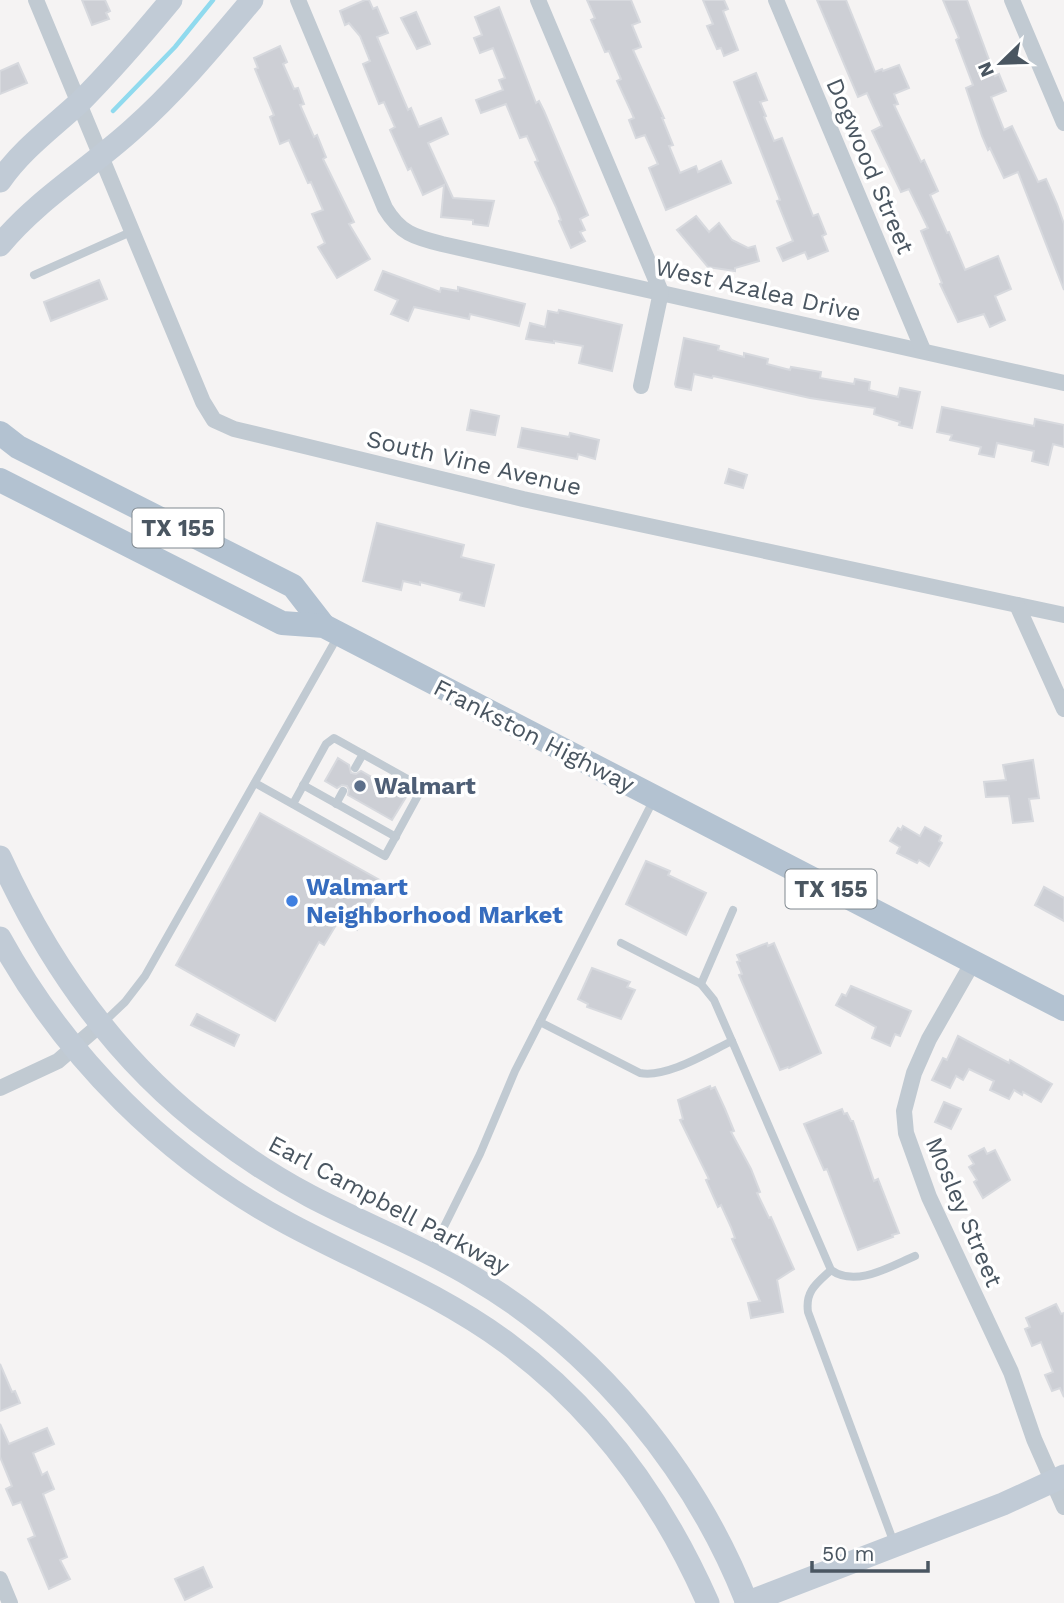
<svg xmlns="http://www.w3.org/2000/svg" width="1064" height="1603" font-family="'Work Sans',sans-serif">
	<rect width="100%" height="100%" fill="#f5f3f3"/>
	<g fill="none" stroke-linecap="round" stroke-linejoin="round">
		<polyline stroke="#90daee" stroke-width="4.5" points="113,111 175,47 213,0"/>
	</g>
	<g fill="#cdcfd5" stroke="#d7d9de" stroke-width="2">
		<polygon points="82,0 105,0 110,11 106,13 109,19 92,25"/>
		<polygon points="365,0 369,0 373,9 377,7 388,33 377,37 408,110 411,108 419,127 441,118 448,134 428,143 453,198 494,201 488,226 473,224 473,220 441,217 444,185 423,195 411,168 408,170 390,130 395,127 384,102 379,104 363,64 370,61 360,36 349,23 345,25 340,11"/>
		<polygon points="587,0 631,0 640,22 632,25 641,47 633,50 664,118 662,118 673,145 669,146 680,173 696,166 698,172 721,161 731,183 666,210 649,168 658,164 645,135 636,138 629,120 634,118 617,81 621,79 609,51 605,52 596,31 591,20 595,18"/>
		<polygon points="703,0 724,0 728,9 723,11 738,50 724,56 721,48 717,49 707,26 713,24"/>
		<polygon points="817,0 846,0 875,72 882,69 883,71 899,65 909,88 894,94 898,104 894,105 921,162 924,160 938,191 930,195 947,233 949,232 965,270 998,256 1011,289 995,296 1005,320 990,327 984,314 958,322 940,284 942,283 921,231 928,228 909,189 901,192 872,131 882,126 867,93 858,97"/>
		<polygon points="943,0 967,0 995,76 999,74 1006,91 991,97 1004,130 1012,126 1038,182 1046,179 1057,204 1064,224 1064,290 1018,172 1004,178 990,148 988,150 982,136 966,88 973,85 956,40 959,38"/>
		<polygon points="499,7 536,103 539,101 544,111 588,215 580,219 585,230 580,232 585,241 571,248 559,221 561,220 556,207 535,162 538,161 527,136 520,138 506,104 481,113 476,100 503,90 499,80 505,78 493,48 480,53 474,38 482,35 475,17"/>
		<polygon points="416,12 430,44 417,49 401,18"/>
		<polygon points="280,46 287,62 283,64 294,89 298,88 304,104 300,105 314,137 317,135 326,157 323,159 354,222 349,224 370,259 337,278 318,247 325,243 312,214 323,210 311,182 308,183 289,140 280,144 270,117 274,115 255,69 258,68 254,58"/>
		<polygon points="18,63 27,83 0,94 0,71"/>
		<polygon points="756,73 767,100 760,102 766,116 764,117 774,141 782,138 813,216 818,214 826,234 822,236 828,251 808,259 805,252 783,261 777,248 793,241 777,201 780,200 734,82"/>
		<polygon points="696,216 709,232 719,223 732,240 748,248 755,246 759,261 735,268 735,271 708,267 677,230"/>
		<polygon points="383,271 440,292 441,288 458,291 458,287 525,304 519,326 470,314 469,319 414,307 408,321 391,314 398,300 375,290"/>
		<polygon points="99,280 107,299 51,321 44,302"/>
		<polygon points="559,310 622,325 612,371 579,363 583,346 554,341 554,343 526,339 530,323 545,327 548,311 558,313"/>
		<polygon points="684,338 719,346 718,350 744,357 744,353 768,359 767,364 790,370 791,367 821,372 820,378 854,384 855,379 870,382 869,390 898,397 900,388 920,392 912,428 899,425 900,422 874,414 875,408 810,398 713,376 712,378 694,374 691,390 676,387 675,384"/>
		<polygon points="942,407 1034,426 1035,419 1064,425 1064,447 1053,444 1048,465 1032,461 1034,451 997,443 994,457 979,454 981,447 950,440 952,435 937,432"/>
		<polygon points="471,410 499,416 495,435 467,430"/>
		<polygon points="522,428 569,437 570,433 599,440 595,459 578,454 577,459 518,447"/>
		<polygon points="729,469 747,475 743,488 725,483"/>
		<polygon points="377,523 464,545 461,557 494,565 484,606 460,600 462,593 420,582 420,585 403,581 401,590 363,581"/>
		<polygon points="338,758 349,765 351,773 356,774 361,771 406,797 392,820 348,795 349,790 347,786 342,785 337,788 325,781"/>
		<polygon points="1033,760 1039,798 1029,799 1033,821 1013,823 1009,796 986,797 984,782 1006,780 1003,765"/>
		<polygon points="260,813 383,882 357,930 339,920 324,945 319,942 275,1021 176,965"/>
		<polygon points="903,826 920,836 925,827 941,836 939,841 942,843 929,866 919,860 917,863 897,853 900,847 890,841 898,828 901,830"/>
		<polygon points="646,861 670,871 668,875 706,893 686,935 626,904"/>
		<polygon points="1044,887 1064,898 1064,921 1035,905"/>
		<polygon points="767,943 768,946 774,943 821,1053 789,1068 788,1067 780,1070 739,975 742,974 737,962 740,961 737,955"/>
		<polygon points="592,968 630,982 627,987 635,990 621,1019 587,1007 588,1004 578,999"/>
		<polygon points="851,986 911,1011 900,1036 895,1034 890,1046 872,1038 876,1027 836,1005 842,994 846,996"/>
		<polygon points="197,1014 239,1035 234,1046 191,1025"/>
		<polygon points="958,1036 1009,1063 1010,1060 1052,1084 1041,1102 1023,1092 1022,1095 1014,1090 1009,1099 990,1090 994,1081 969,1069 963,1080 956,1076 950,1088 932,1080 943,1058 947,1060"/>
		<polygon points="710,1086 711,1089 715,1087 725,1109 734,1131 731,1132 751,1169 760,1192 757,1193 769,1218 771,1217 794,1269 777,1280 783,1312 751,1318 748,1303 760,1301 732,1239 735,1238 731,1227 721,1205 718,1207 706,1180 709,1179 680,1120 683,1119 678,1100"/>
		<polygon points="944,1102 961,1109 951,1129 935,1122"/>
		<polygon points="842,1109 844,1114 847,1113 851,1121 853,1121 874,1181 878,1179 899,1233 892,1235 893,1237 858,1250 827,1169 824,1170 804,1124"/>
		<polygon points="984,1148 987,1154 995,1150 1010,1180 983,1198 974,1182 977,1180 969,1167 974,1164 969,1156"/>
		<polygon points="1056,1304 1061,1314 1064,1313 1064,1397 1060,1388 1052,1391 1045,1375 1053,1372 1041,1342 1032,1346 1025,1329 1030,1327 1026,1318"/>
		<polygon points="0,1364 12,1392 15,1391 20,1403 0,1411"/>
		<polygon points="0,1424 9,1444 47,1428 54,1444 33,1453 42,1475 47,1472 54,1489 43,1494 67,1557 60,1560 70,1579 49,1589 28,1539 35,1536 21,1502 13,1505 6,1489 12,1486 0,1457"/>
		<polygon points="203,1567 212,1587 185,1600 175,1579"/>
	</g>
	<g fill="none" stroke-linecap="round" stroke-linejoin="round">
		<g stroke="#c1cad2" stroke-width="8">
			<polyline points="34,275 133,231"/>
			<polyline points="355,768 363,754"/>
			<polyline points="255,783 385,856 421,790 420,786 334,738 326,744 293,804"/>
			<polyline points="303,785 396,837"/>
			<polyline points="336,804 343,791"/>
			<polyline points="621,943 701,984"/>
			<polyline points="104,1022 125,1002 145,976 338,636"/>
			<path d="M 540,1022 L 640,1073 C 667,1078 707,1053 732,1041 L 714,1000 L 701,984 L 733,910"/>
			<path d="M 732,1041 L 831,1270 C 856,1288 891,1266 915,1256"/>
			<polyline points="432,1251 480,1154 515,1071 653,801"/>
			<path d="M 831,1270 C 817,1283 805,1291 808,1312 L 894,1543"/>
		</g>
		<g stroke="#c1cad2" stroke-width="16">
			<polyline points="36,0 203,402 214,420 234,429 523,499 1064,615"/>
			<path d="M 298,0 L 385,208 C 400,233 414,237 442,244 L 1064,383"/>
			<polyline points="538,0 661,292 641,386"/>
			<polyline points="776,0 923,350"/>
			<polyline points="1012,0 1064,123"/>
			<polyline points="1017,605 1064,709"/>
			<polyline points="973,962 929,1039 914,1073 904,1111 906,1133 929,1197 1011,1372 1034,1439 1064,1507"/>
			<polyline points="0,1088 58,1061 101,1024"/>
			<polyline points="0,1579 10,1603"/>
		</g>
		<g stroke="#c1cbd6" stroke-width="23">
			<path d="M 0,181 C 22,149 53,127 81,101 C 113,69 142,35 171,0"/>
			<path d="M 0,245 C 38,199 89,169 133,129 C 177,90 214,45 252,0"/>
			<path d="M 0,857 C 49,964 118,1063 214,1134 C 244,1157 276,1178 310,1196 C 363,1224 419,1245 471,1276 C 595,1348 695,1470 747,1603"/>
			<path d="M 0,938 C 66,1058 167,1159 289,1224 C 362,1263 439,1293 507,1343 C 598,1410 663,1501 708,1603"/>
			<polyline points="746,1603 1003,1504 1064,1476"/>
		</g>
		<g stroke="#b3c2d1" stroke-width="24">
			<polyline points="0,433 18,447 293,586 324,626"/>
			<polyline points="0,480 282,623 324,626 1064,1009"/>
		</g>
	</g>
	<circle fill="#5c6f8a" stroke="#fff" stroke-width="2.5" cx="360" cy="786" r="7"/>
	<circle fill="#3f7fe0" stroke="#fff" stroke-width="2.5" cx="292" cy="901" r="7"/>
	<g text-anchor="middle" dominant-baseline="central" stroke-width="7" stroke-linejoin="round" paint-order="stroke">
		<g fill="#fff" stroke="#808990" stroke-width="2">
			<rect x="132.5" y="508.5" width="91" height="39" rx="5"/>
			<rect x="785.5" y="869.5" width="91" height="39" rx="5"/>
		</g>
		<g font-size="23" font-weight="bold" fill="#4a5661">
			<text x="178" y="528">TX 155</text>
			<text x="831" y="889">TX 155</text>
		</g>
		<g font-size="24" fill="#4a5661" stroke="#fff">
			<text transform="translate(870 166) rotate(67)">Dogwood Street</text>
			<text transform="translate(758 290) rotate(13)">West Azalea Drive</text>
			<text transform="translate(474 463) rotate(13)">South Vine Avenue</text>
			<text transform="translate(534 736) rotate(27)">Frankston Highway</text>
			<text transform="translate(389 1205) rotate(28)">Earl Campbell Parkway</text>
			<text transform="translate(964 1212) rotate(67)">Mosley Street</text>
		</g>
		<g font-size="24" font-weight="bold" fill="#4e5e75" stroke="#fff" text-anchor="start">
			<text x="374" y="786">Walmart</text>
		</g>
		<g font-size="24" font-weight="bold" fill="#366cbe" stroke="#fff" text-anchor="start">
			<text x="306" y="887">Walmart<tspan x="306" dy="28">Neighborhood Market</tspan></text>
		</g>
	</g>
	<g transform="translate(1001 63) rotate(247)" stroke="#ffffff" stroke-width="5" paint-order="stroke">
	<path d="M0-5L12 26L0 18L-12 26Z" fill="#4a5661"/>
	<text y="-10" font-size="19" font-weight="bold" text-anchor="middle" fill="#4a5661">N</text>
	</g>
	<path d="M812 1561v10h116v-10" fill="none" stroke="#4a5661" stroke-width="3.5"/>
	<text x="822" y="1561" font-size="21" fill="#4a5661" stroke="#ffffff" stroke-width="5" paint-order="stroke">50 m</text>
</svg>
